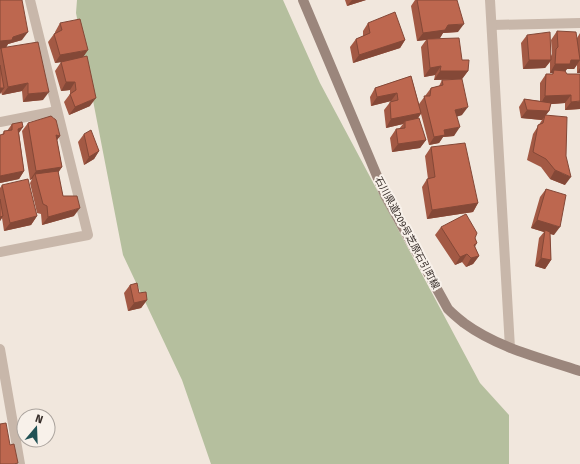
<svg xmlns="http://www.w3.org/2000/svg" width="580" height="464" font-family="'Fira Sans','Noto Sans JP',sans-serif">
	<rect width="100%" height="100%" fill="#f1e7dd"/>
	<polygon fill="#b5bf9e" points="77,0 283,0 320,83 480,383 509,415 509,464 211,464 182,380 123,255 76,13"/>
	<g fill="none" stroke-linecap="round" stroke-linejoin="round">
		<g stroke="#c8b7aa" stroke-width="10">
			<polyline points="492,25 580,23"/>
			<polyline points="0,122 57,111"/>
			<polyline points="0,252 88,235 30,0"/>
			<polyline points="0,349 20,464"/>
		</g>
		<polyline stroke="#c8b7aa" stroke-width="10" points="490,0 510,348"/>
		<path stroke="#9b867c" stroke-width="10" d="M 303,0 L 385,195 L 448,309 C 453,314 459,319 464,323 C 498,348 541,358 580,371"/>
	</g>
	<g fill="#a35944">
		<polygon points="345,0 366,0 347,6"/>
		<polygon points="415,0 457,0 458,32 443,33 440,38 433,39 462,60 468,71 462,79 434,80 435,75 424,77 421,47 426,40 417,41 411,6"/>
		<polygon points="23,3 22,40 8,44 6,47 43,100 23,102 22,91 2,95 1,92 0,94 0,49"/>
		<polygon points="60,23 83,57 90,106 69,115 64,102 70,94 70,90 61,91 55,71 61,62 66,61 55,63 48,42 54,34 55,33 55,32"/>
		<polygon points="368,23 405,40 400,48 353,63 350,47 356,39 363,36 363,31"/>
		<polygon points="557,31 577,38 580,33 580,73 577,73 577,65 574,69 567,69 565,71 580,109 565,110 565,103 551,104 549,111 546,115 565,185 550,179 541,167 527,160 533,134 542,120 521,118 519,107 524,99 540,101 540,83 546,74 552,74 553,73 550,73 550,62 545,68 523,69 521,43 527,35 551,56 552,54 551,40"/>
		<polygon points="411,76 419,104 431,88 439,86 442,80 462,115 457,116 454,136 443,137 439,143 429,145 421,114 418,118 426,140 420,148 392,152 390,138 396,129 399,129 403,124 386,128 384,110 391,101 371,106 370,97 375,88"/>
		<polygon points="28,123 60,136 57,140 62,167 58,173 63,196 74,216 42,225 41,214 37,213 30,183 32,179 30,180 22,131"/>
		<polygon points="12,124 23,127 19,133 24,171 19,179 0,183 0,135 2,135 4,131 7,131"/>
		<polygon points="84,134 99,151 94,159 84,165 78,142"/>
		<polygon points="431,147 478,203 473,212 427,219 422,187 427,179 428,179 425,156"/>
		<polygon points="2,185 37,216 31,225 4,231 2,218 0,221 0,188"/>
		<polygon points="546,189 554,235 550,234 551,260 545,269 535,266 539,238 544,232 531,228 540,197"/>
		<polygon points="441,227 475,238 477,243 475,247 479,256 473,264 466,267 462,262 455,265 435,235"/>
		<polygon points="130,285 147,300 141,308 128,311 124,293"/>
	</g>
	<g fill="#844837">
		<polygon points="352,0 366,0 347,6"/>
		<polygon points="464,24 458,32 443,33 440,38 417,41 423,33 448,25"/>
		<polygon points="28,32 22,40 8,44 6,48 0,49 0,41"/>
		<polygon points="405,40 400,48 353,63 359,55"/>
		<polygon points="88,50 82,59 55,63 60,55"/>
		<polygon points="529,60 551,60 545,68 523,69"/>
		<polygon points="571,60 580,60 574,69 567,69 565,72 554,70 553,73 550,73 555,64"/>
		<polygon points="441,66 435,75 424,77 430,68"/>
		<polygon points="580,68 580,73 577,73"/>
		<polygon points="440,71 468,71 462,79 434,80"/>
		<polygon points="66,82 75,82 70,90 61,91"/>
		<polygon points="28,83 22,91 2,95 8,87"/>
		<polygon points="0,88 4,88 0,94"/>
		<polygon points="49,92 43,100 23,102 28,94"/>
		<polygon points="397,93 391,101 371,106 377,97"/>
		<polygon points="571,95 565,103 540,105 545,96"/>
		<polygon points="96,98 90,106 69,115 75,107"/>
		<polygon points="580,101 580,109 565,110 571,102"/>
		<polygon points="468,107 462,115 450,119 455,110"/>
		<polygon points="527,110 549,111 542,120 521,118"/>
		<polygon points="421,113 416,121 405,121 403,124 386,128 391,119"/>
		<polygon points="23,127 17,135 18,129"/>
		<polygon points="460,127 454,136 443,137 439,143 429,145 434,137 444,130"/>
		<polygon points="56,135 60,136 54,144"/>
		<polygon points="426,140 420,148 392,152 398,144"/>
		<polygon points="99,151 94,159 84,165 89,157"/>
		<polygon points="62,167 56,175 35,174 32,179 30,180 36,171"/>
		<polygon points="555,170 571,177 565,185 550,179"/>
		<polygon points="24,171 19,179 0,183 0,176"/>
		<polygon points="478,203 473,212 427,219 432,210"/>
		<polygon points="80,208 74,216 42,225 48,217"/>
		<polygon points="3,216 0,221 0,217"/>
		<polygon points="37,216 31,225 4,231 10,223"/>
		<polygon points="537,220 560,227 554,235 545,232 545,230 544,232 531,228"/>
		<polygon points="467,254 462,262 455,265 460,257"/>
		<polygon points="479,256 473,264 466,267 471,258"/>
		<polygon points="541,258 551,260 545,269 535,266"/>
		<polygon points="147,300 141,308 128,311 134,303"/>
	</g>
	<g fill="#bd674f" stroke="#844837">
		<polygon points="0,0 22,0 28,32 13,37 12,40 0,41"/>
		<polygon points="417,0 457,0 464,24 448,25 445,30 423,33"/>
		<polygon points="395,12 405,40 359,55 356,39 370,33 368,23"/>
		<polygon points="80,19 88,50 60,55 54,34 62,30 60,23"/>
		<polygon points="557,31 576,32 580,60 571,60 570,64 555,64 556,49 558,47"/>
		<polygon points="550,32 551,60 529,60 527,35"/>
		<polygon points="459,38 462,60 469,60 468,71 440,71 441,66 430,68 427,39"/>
		<polygon points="38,42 49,92 28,94 28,83 8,87 1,48"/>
		<polygon points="87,56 96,98 75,107 70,94 76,90 75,82 66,82 61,62"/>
		<polygon points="0,65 4,88 0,88"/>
		<polygon points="554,70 565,71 567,74 580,74 580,101 571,102 571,95 545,96 546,74 553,74"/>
		<polygon points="411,76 421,113 391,119 390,102 398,100 397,93 377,97 375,88"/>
		<polygon points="462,79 468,107 455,110 460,127 444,130 445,135 434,137 424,96 430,96 431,88 443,85 442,80"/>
		<polygon points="524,99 551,103 549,111 527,110"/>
		<polygon points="545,115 567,117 566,156 571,177 555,170 546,159 533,152 538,125 543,123"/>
		<polygon points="51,116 56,120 60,136 56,135 62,167 36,171 28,123"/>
		<polygon points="419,118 426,140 398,144 396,129 405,128 405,121"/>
		<polygon points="22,122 23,127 18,129 24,171 0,176 0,135 4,134 4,131 12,130 12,124"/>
		<polygon points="91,130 99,151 89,157 84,134"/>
		<polygon points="465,143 478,203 432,210 427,179 435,177 431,147"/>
		<polygon points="58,171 63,196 77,196 80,208 48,217 47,206 43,204 35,174"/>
		<polygon points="28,179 37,216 10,223 2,185"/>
		<polygon points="546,189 566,195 560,227 537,220"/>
		<polygon points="0,199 3,216 0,217"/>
		<polygon points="466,214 477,233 475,238 477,243 474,245 479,256 471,258 467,254 460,257 441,227"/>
		<polygon points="545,230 550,232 551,260 541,258"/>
		<polygon points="137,283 139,293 146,292 147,300 134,303 130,285"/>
		<polygon points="6,423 10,445 14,444 18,463 14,464 0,464 0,424"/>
	</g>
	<g text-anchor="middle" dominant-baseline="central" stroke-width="4" stroke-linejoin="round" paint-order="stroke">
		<g font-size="10" fill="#362d29" stroke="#f8f1ea">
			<text transform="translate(407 233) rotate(62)">石川県道209号芝原石引町線</text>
		</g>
	</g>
	<g transform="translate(36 428) rotate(19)"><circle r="19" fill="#f8f1ea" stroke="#aaa39d"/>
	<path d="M0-3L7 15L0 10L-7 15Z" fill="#215255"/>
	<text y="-6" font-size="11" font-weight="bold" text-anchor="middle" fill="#362d29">N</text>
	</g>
</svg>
